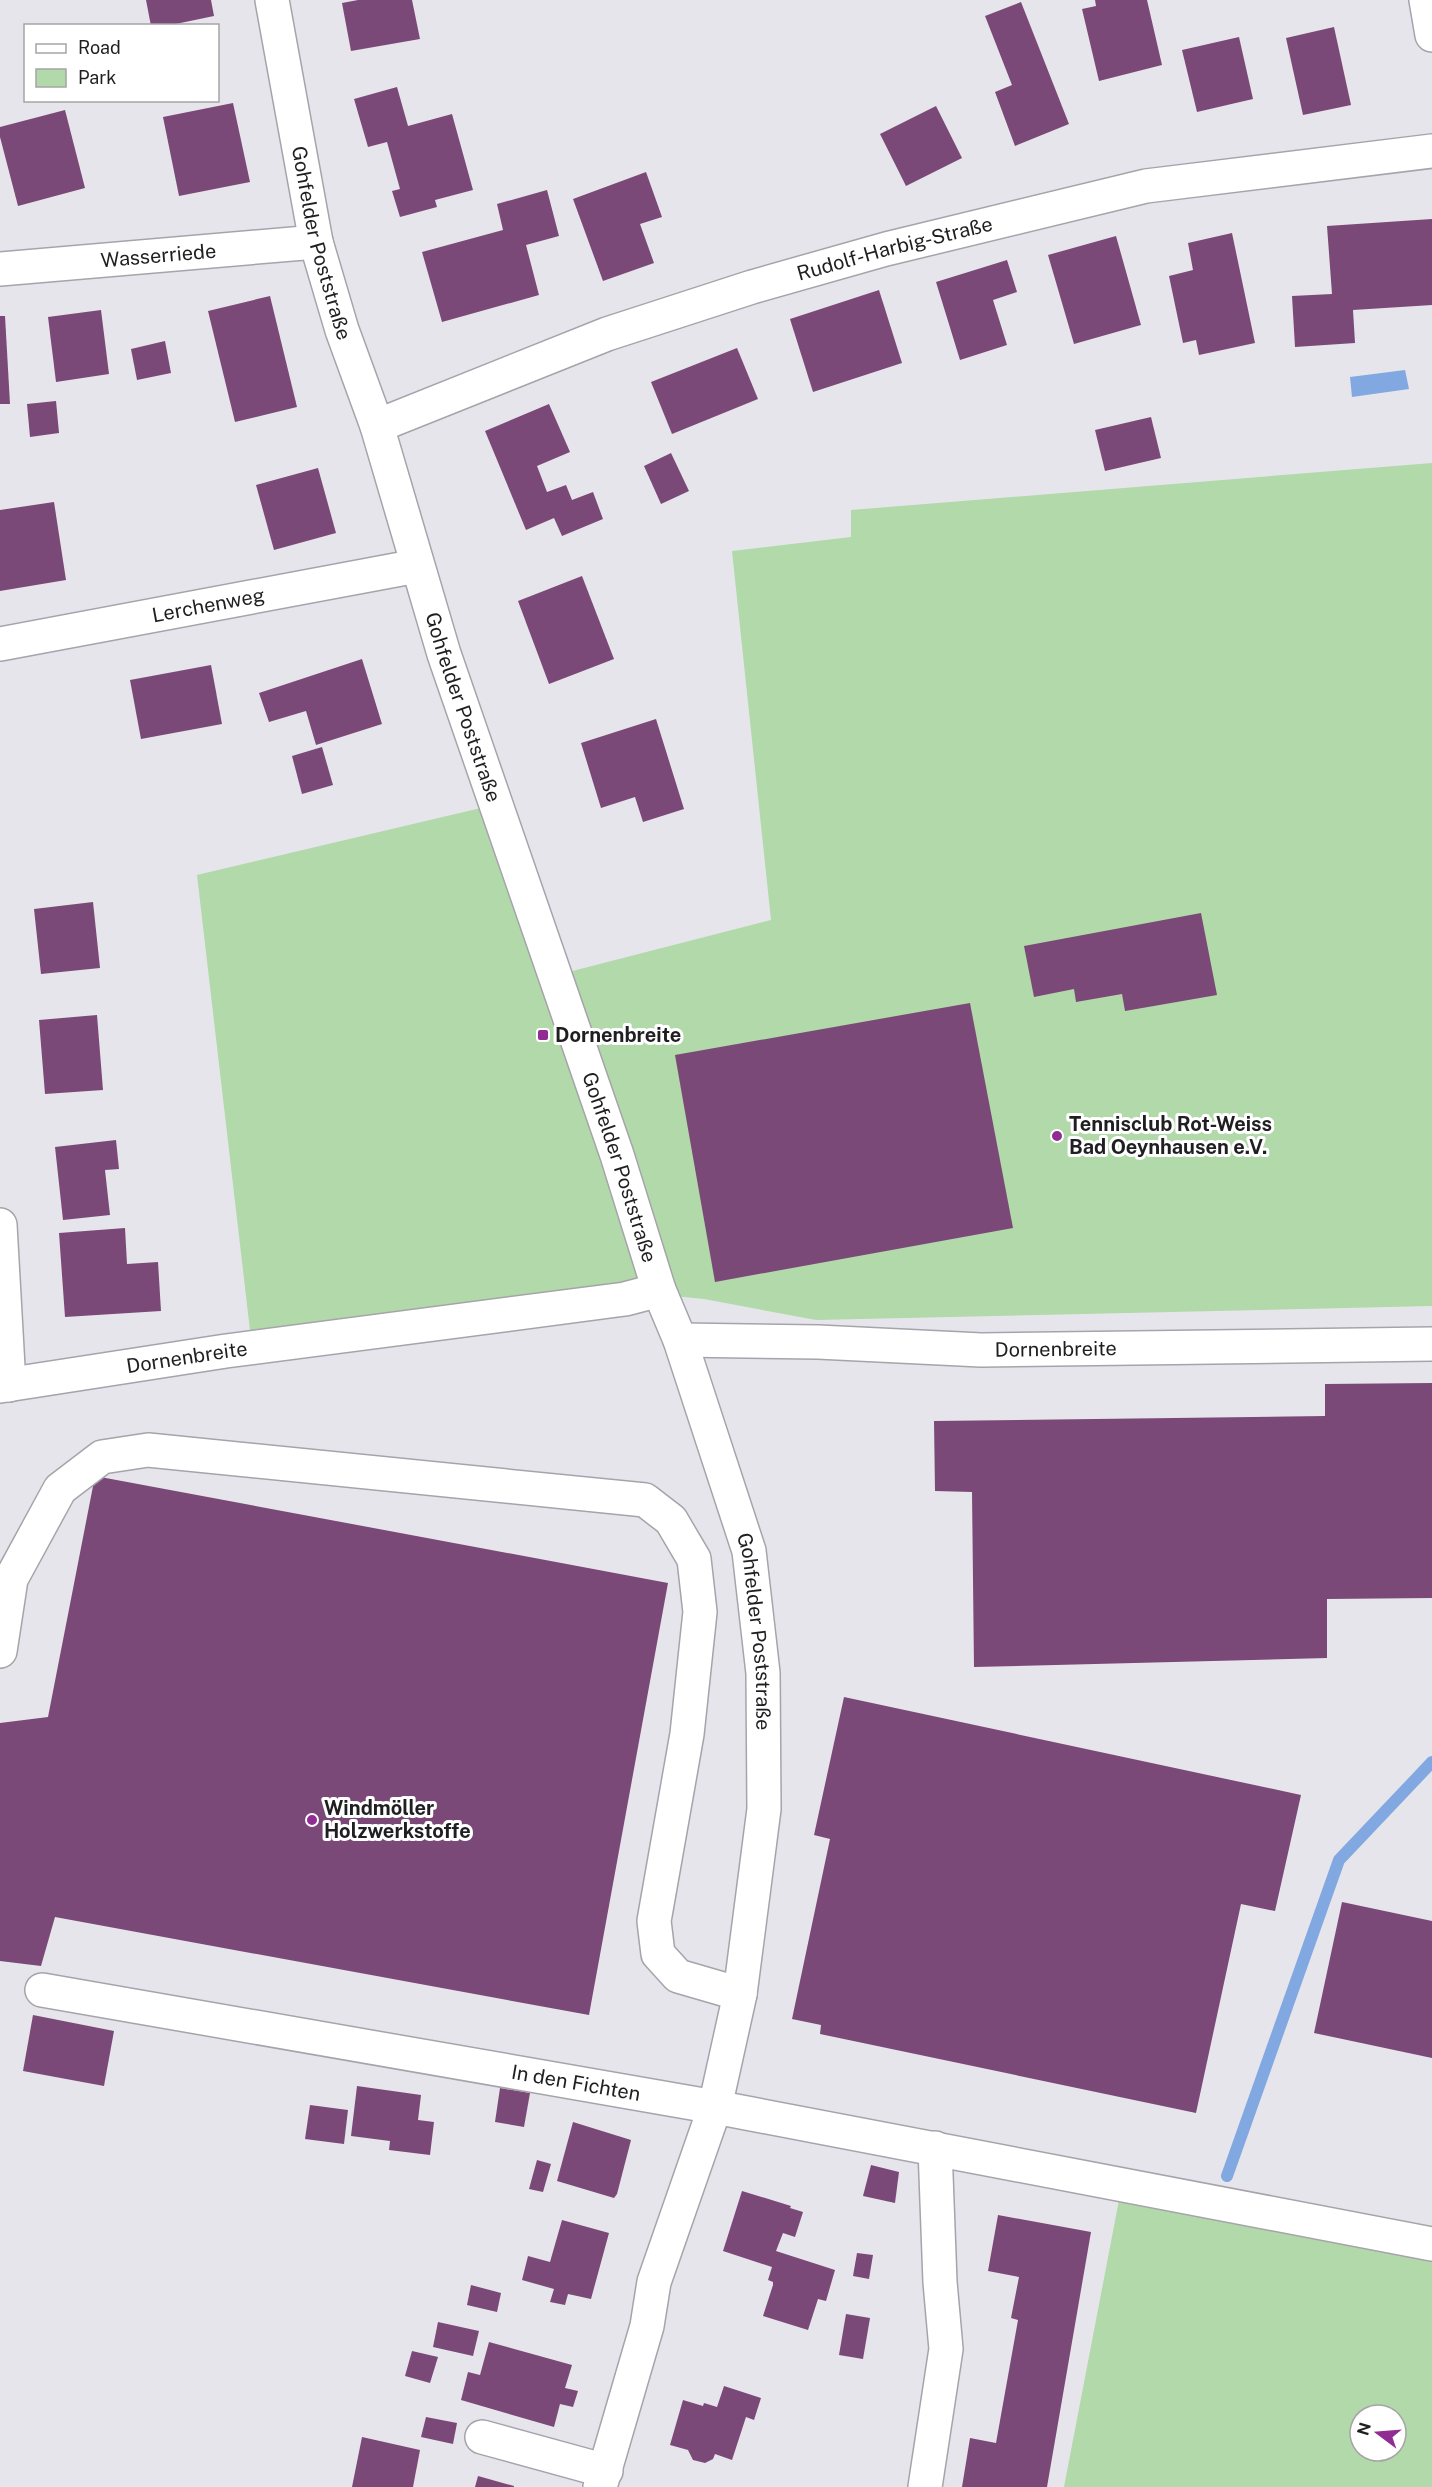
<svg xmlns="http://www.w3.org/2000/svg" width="1432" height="2487" font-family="'Public Sans',sans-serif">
	<rect width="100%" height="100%" fill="#e7e5ec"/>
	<g fill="#b1d9a9" fill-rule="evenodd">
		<polygon points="1432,463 1432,1306 816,1320 704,1299 623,1291 251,1339 197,875 485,807 549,977 771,920 732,551 851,537 851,510"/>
		<path d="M 1119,2200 L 1432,2256 L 1432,2487 L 1064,2487 ZM 1360,2415 L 1396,2415 L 1396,2451 L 1360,2451 Z"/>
	</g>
	<polygon fill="#81a8e0" points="1405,370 1409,389 1352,397 1350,377"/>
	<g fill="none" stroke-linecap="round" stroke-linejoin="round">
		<polyline stroke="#81a8e0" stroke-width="12" points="1227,2176 1339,1860 1432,1762"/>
	</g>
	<g fill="#7b4977">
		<polygon points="146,0 211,0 214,16 166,26 151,26"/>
		<polygon points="358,0 412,0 420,39 351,51 342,3"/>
		<polygon points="1095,0 1147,0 1162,65 1099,81 1082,9 1096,6"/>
		<polygon points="1021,2 1069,124 1015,146 995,92 1012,85 985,16"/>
		<polygon points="1334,27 1351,105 1303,115 1286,38"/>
		<polygon points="1239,37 1253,99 1197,112 1182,50"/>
		<polygon points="397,87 408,126 452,114 473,190 435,200 437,207 400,217 392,191 400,189 387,142 368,147 354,99"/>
		<polygon points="233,103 250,182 179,196 163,117"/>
		<polygon points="936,106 962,158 906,186 880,134"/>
		<polygon points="65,110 85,188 18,206 0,137 0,127"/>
		<polygon points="646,172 662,217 640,224 654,263 603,281 573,199"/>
		<polygon points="547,190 559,236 526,245 539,295 442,322 422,252 503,230 497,204"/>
		<polygon points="1432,219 1432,305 1353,310 1355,343 1295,347 1292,296 1332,294 1327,226"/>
		<polygon points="1232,233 1255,343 1199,355 1196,340 1183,343 1169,276 1193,270 1188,243"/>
		<polygon points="1116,236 1141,325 1074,344 1048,255"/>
		<polygon points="1007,260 1017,292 993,300 1007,345 960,360 936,282"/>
		<polygon points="879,290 902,363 813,392 790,319"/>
		<polygon points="270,296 297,407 235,422 208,311"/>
		<polygon points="101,310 109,374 56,382 48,317"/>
		<polygon points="0,316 5,316 10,404 0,404"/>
		<polygon points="165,341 171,373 137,380 131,349"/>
		<polygon points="737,348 758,399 672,434 651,382"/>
		<polygon points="56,401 59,433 30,437 27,404"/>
		<polygon points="549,404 570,452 537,466 547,492 566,485 572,500 593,492 603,519 562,536 554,518 526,530 485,431"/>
		<polygon points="1151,417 1161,458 1105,471 1095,430"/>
		<polygon points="671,453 689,491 661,504 644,466"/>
		<polygon points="318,468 336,533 274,550 256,485"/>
		<polygon points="54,502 66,580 0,591 0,510"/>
		<polygon points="582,576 614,659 549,684 518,601"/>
		<polygon points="362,659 382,724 316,745 306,711 269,722 259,693"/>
		<polygon points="211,665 222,724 141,739 130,680"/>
		<polygon points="656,719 684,809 643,822 635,797 601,808 581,743"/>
		<polygon points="322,747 333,785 302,794 292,756"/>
		<polygon points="93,902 100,968 41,974 34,909"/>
		<polygon points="1201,913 1217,995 1125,1011 1122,994 1076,1002 1074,989 1034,997 1024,946"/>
		<polygon points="970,1003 1013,1228 715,1282 675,1055"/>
		<polygon points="97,1015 103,1090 45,1094 39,1020"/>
		<polygon points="116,1140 119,1169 105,1170 110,1215 63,1220 55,1147"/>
		<polygon points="125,1228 127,1264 158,1262 161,1311 65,1317 59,1233"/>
		<polygon points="1432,1383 1432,1598 1327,1599 1327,1658 974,1667 972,1492 935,1491 934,1421 1325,1416 1325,1384"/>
		<polygon points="95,1476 668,1583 589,2015 55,1917 41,1966 0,1961 0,1723 48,1717"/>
		<polygon points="844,1697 1301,1795 1275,1911 1241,1904 1196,2113 820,2034 821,2025 792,2019 830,1839 814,1835"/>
		<polygon points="1342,1902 1432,1921 1432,2058 1314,2033"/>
		<polygon points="33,2015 114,2031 104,2086 23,2071"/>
		<polygon points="357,2086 421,2095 418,2120 434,2122 430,2155 389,2150 390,2141 351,2136"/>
		<polygon points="500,2088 530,2093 524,2127 495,2122"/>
		<polygon points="310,2105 348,2110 344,2144 305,2139"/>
		<polygon points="573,2122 631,2140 617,2194 614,2198 557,2181"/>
		<polygon points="537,2160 551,2164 543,2192 529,2189"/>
		<polygon points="871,2165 899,2172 895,2203 863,2196"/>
		<polygon points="742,2191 791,2206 790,2208 803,2212 795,2237 783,2233 776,2251 835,2270 826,2301 818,2299 808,2330 763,2316 773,2285 773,2282 768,2280 772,2267 723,2251"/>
		<polygon points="998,2215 1091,2232 1047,2487 962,2487 970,2438 996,2443 1018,2320 1011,2318 1019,2277 988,2271"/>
		<polygon points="562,2220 609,2233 591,2299 568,2294 565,2305 550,2302 554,2289 522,2280 528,2256 550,2262"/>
		<polygon points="857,2253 873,2255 869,2279 853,2276"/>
		<polygon points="471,2285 501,2293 497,2312 467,2305"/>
		<polygon points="846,2314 870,2318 863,2359 839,2355"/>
		<polygon points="438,2322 479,2331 473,2356 433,2347"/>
		<polygon points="489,2342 572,2365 565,2388 578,2391 573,2407 560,2404 554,2427 461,2400 468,2372 480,2375"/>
		<polygon points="412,2351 438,2357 430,2383 405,2376"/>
		<polygon points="724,2386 761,2398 754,2420 746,2417 732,2460 715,2454 713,2459 705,2463 693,2460 688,2450 670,2445 683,2400 703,2406 704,2403 717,2407"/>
		<polygon points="426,2417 457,2423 453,2444 421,2437"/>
		<polygon points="362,2437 420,2450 413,2487 352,2487"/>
		<polygon points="478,2476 514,2486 514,2487 475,2487"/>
	</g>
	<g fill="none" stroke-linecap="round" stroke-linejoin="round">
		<g stroke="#a6a4aa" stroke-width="36">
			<g id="minor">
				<path id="s1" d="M 272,0 L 316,242 L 342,330 L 377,426 L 444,654 L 617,1155 L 659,1290 L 680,1340 L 749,1551 L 763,1673 L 764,1809 L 740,1994 L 715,2107 L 654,2282 L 647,2326 L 600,2487"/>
				<polyline points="1426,0 1432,35"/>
				<path id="s2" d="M 0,269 L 316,242"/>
				<path id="s3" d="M 377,426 L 607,334 L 752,287 L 886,249 L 1146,186 L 1432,151"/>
				<path id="s4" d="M 0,644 L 417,566"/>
				<polyline points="0,1225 9,1385"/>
				<path id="s5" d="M 680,1340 L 818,1342 L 981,1350 L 1432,1344"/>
				<path id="s6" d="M 0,1386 L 226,1351 L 625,1299 L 659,1290"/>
				<polyline points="0,1651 11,1579 60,1489 102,1457 148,1450 645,1500 671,1520 694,1559 700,1612 687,1734 654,1921 658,1954 678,1976 740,1994"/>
				<path id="s7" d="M 42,1990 L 715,2107 L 1432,2244"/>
				<polyline points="482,2437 606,2471"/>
				<polyline points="925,2487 946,2349 940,2282 935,2148"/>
			</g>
		</g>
		<use href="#minor" stroke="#fff" stroke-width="33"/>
	</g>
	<g fill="#912c92" stroke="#fff" stroke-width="2">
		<rect x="537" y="1029" width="12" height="12" rx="3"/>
		<circle cx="1057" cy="1136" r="6"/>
		<circle cx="312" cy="1820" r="6"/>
	</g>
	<g text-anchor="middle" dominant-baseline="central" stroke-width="6" stroke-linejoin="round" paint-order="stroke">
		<g font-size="20" fill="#1f1e20" stroke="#fff">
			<text stroke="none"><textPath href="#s1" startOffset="248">Gohfelder Poststraße</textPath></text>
			<text stroke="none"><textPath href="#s3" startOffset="548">Rudolf-Harbig-Straße</textPath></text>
			<text stroke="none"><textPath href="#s2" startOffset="159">Wasserriede</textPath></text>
			<text stroke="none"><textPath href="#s4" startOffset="212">Lerchenweg</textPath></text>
			<text stroke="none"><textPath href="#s1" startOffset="734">Gohfelder Poststraße</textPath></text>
			<text stroke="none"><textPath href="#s1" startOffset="1220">Gohfelder Poststraße</textPath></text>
			<text stroke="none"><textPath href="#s5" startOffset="376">Dornenbreite</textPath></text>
			<text stroke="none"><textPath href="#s6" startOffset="189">Dornenbreite</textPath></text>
			<text stroke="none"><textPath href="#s1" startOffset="1706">Gohfelder Poststraße</textPath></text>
			<text stroke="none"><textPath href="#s7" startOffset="542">In den Fichten</textPath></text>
		</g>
		<g font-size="20" font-weight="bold" fill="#1f1e20" stroke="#fff" text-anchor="start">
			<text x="555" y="1035">Dornenbreite</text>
			<text x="1069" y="1124">Tennisclub Rot-Weiss<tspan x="1069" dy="23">Bad Oeynhausen e.V.</tspan></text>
			<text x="324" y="1808">Windmöller<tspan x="324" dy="23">Holzwerkstoffe</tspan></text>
		</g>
	</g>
	<rect x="24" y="24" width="195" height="78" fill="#ffffff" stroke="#a5a5a6" stroke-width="1.5"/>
	<rect x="36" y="44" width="30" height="9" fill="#ffffff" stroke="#a5a5a6" stroke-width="1.5"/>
	<text x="78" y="54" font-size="18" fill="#1f1e20">Road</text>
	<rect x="36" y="69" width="30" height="18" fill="#b1d9a9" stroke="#a5a5a6" stroke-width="1.5"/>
	<text x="78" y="84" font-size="18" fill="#1f1e20">Park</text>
	<g transform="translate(1378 2433) rotate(286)"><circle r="28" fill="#ffffff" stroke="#a5a5a6" stroke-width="1.5"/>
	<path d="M0-4.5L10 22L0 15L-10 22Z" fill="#912c92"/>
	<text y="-9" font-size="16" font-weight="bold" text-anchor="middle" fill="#1f1e20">N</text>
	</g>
</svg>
